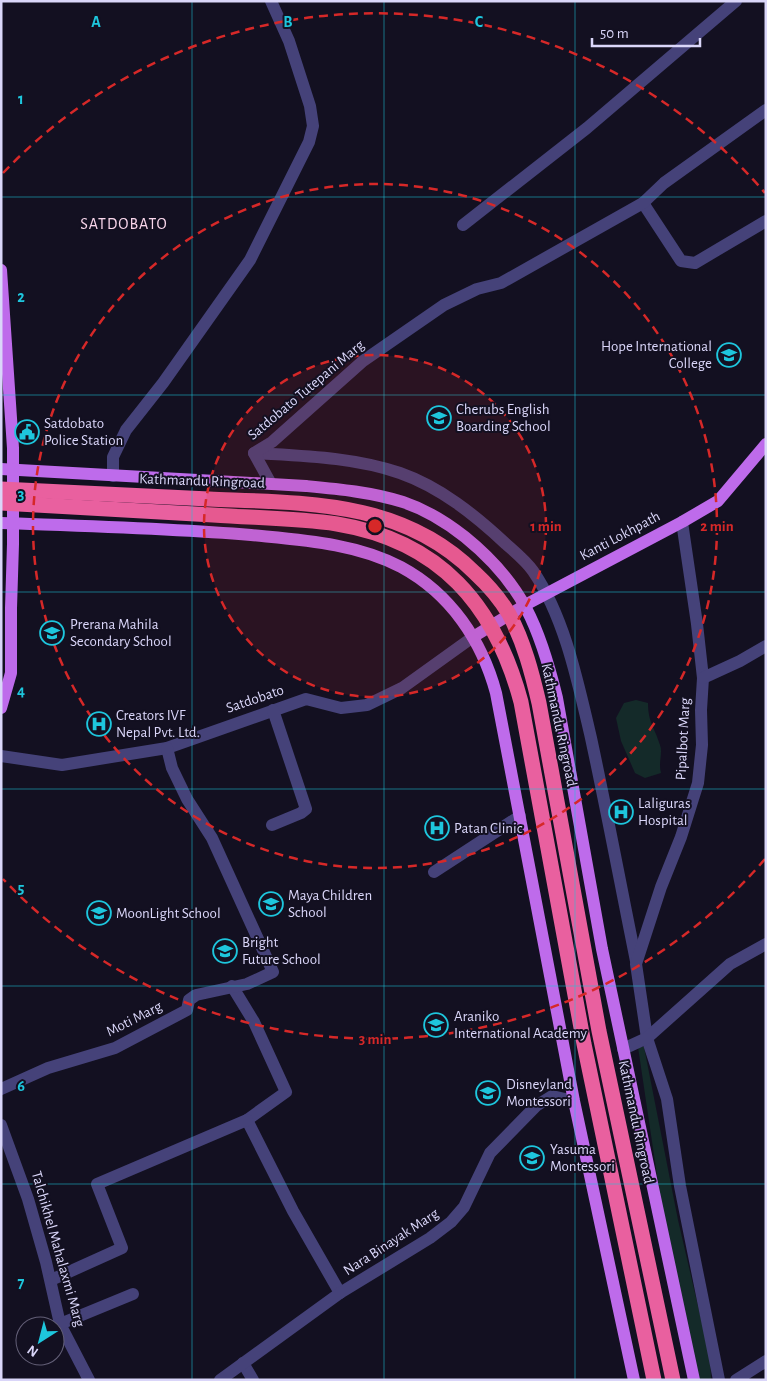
<svg xmlns="http://www.w3.org/2000/svg" width="767" height="1381" font-family="'Alegreya Sans',sans-serif">
	<rect width="100%" height="100%" fill="#131021"/>
	<g fill="#142a29">
		<path d="M 636,700 L 648,703 C 648,723 655,728 660,745 C 663,753 658,763 661,773 L 645,778 L 635,773 L 621,741 L 616,718 L 624,703 Z"/>
		<polygon points="638,1047 644,1047 678,1220 710,1358 711,1380 697,1380 662,1209"/>
	</g>
	<g fill="none" stroke-linecap="round" stroke-linejoin="round">
		<g stroke="#454279" stroke-width="12">
			<polyline points="643,203 681,261 695,263 766,221"/>
			<polyline points="463,225 587,128 736,1"/>
			<path d="M 254,453 C 303,456 353,457 400,473 C 440,487 475,515 506,544 C 515,552 526,561 533,571 C 565,618 578,683 591,738 C 607,812 621,887 636,961"/>
			<polyline points="113,476 113,457 126,430 163,383 250,260 309,142 313,126 310,106 289,41 271,1"/>
			<polyline points="271,484 254,453 272,442 363,361 444,305 477,289 501,283 643,203 664,183 766,110"/>
			<polyline points="682,522 697,624 703,678 701,710 702,745 698,783 681,837 661,887 636,964 647,1038 667,1099 680,1186 719,1380"/>
			<polyline points="703,678 740,661 766,646"/>
			<polyline points="1,756 62,765 167,748 306,699 341,708 367,705 402,688 473,637"/>
			<polyline points="272,825 301,813 306,809 273,710"/>
			<polyline points="434,872 520,816"/>
			<polyline points="232,986 254,1022 286,1092 247,1120 293,1211 340,1293"/>
			<polyline points="623,1049 647,1038 730,964 766,944"/>
			<polyline points="1,1089 48,1068 115,1048 187,1010 189,1000 196,995 247,984 273,972 212,838 187,799 172,768 167,748"/>
			<polyline points="1,1125 28,1199 46,1262 60,1324 89,1380"/>
			<polyline points="51,1280 122,1248 97,1184 247,1120"/>
			<polyline points="60,1324 133,1294"/>
			<polyline points="243,1363 253,1380"/>
			<polyline points="220,1380 340,1293 430,1238 451,1222 464,1207 490,1153 536,1106 552,1096 574,1101"/>
			<polyline points="736,1380 766,1361"/>
		</g>
		<g stroke="#be6beb" stroke-width="12">
			<polyline points="1,270 13,448 13,544 11,608 11,673 1,708"/>
			<path d="M 1,469 L 306,486 C 338,489 371,492 403,502 C 427,510 446,522 465,537 C 523,584 540,628 557,698 L 602,949 L 694,1380"/>
			<path d="M 1,523 C 84,526 168,528 251,535 C 301,540 356,543 401,567 C 451,594 482,641 496,693 L 574,1101 L 634,1380"/>
			<polyline points="473,637 525,605 682,522 718,501 766,444"/>
		</g>
		<g stroke="#e9609f" stroke-width="15">
			<path d="M 1,489 C 71,492 140,496 209,499 C 306,503 402,500 475,573 C 488,585 500,599 509,614 C 524,642 532,673 539,703 L 599,1031 L 673,1380"/>
			<path d="M 1,503 C 72,507 142,511 213,515 C 254,518 297,518 337,524 C 440,541 495,605 521,702 L 584,1044 L 654,1380"/>
		</g>
	</g>
	<path fill="none" stroke="#1ec6dd" stroke-width="1" stroke-opacity="0.55" d="M 192,1 L 192,1380M 384,1 L 384,1380M 575,1 L 575,1380M 1,197 L 766,197M 1,395 L 766,395M 1,592 L 766,592M 1,789 L 766,789M 1,986 L 766,986M 1,1184 L 766,1184"/>
	<circle cx="375" cy="526" r="171" fill="#d62828" fill-opacity=".12"/>
	<g fill="none" stroke="#d62828" stroke-width="2.5" stroke-dasharray="9 6">
		<circle cx="375" cy="526" r="171"/>
		<circle cx="375" cy="526" r="342"/>
		<path d="M765 859A513 513 0 0 1 3 879M3 173A513 513 0 0 1 765 193"/>
	</g>
	<defs>
		<g id="university-ring" transform="scale(1.25)"><circle r="9.5" fill="#131021" stroke="#1ec6dd" stroke-width="1.5"/><path d="M0-5L7-2L0 1L-7-2ZM-4 1L0 2.5L4 1V4Q0 6-4 4Z" fill="#1ec6dd"/></g>
		<g id="school-ring" transform="scale(1.25)"><circle r="9.5" fill="#131021" stroke="#1ec6dd" stroke-width="1.5"/><path d="M0-5L7-2L0 1L-7-2ZM-4 1L0 2.5L4 1V4Q0 6-4 4Z" fill="#1ec6dd"/></g>
		<g id="civic-ring" transform="scale(1.25)"><circle r="9.5" fill="#131021" stroke="#1ec6dd" stroke-width="1.5"/><path d="M-.6-6.5H3V-4.5H.6V-3L4-1V1h2V6H-6V1h2V-1L-.6-3ZM-1.2 2.5V6h2.4V2.5Z" fill="#1ec6dd"/></g>
		<g id="hospital-ring" transform="scale(1.25)"><circle r="9.5" fill="#131021" stroke="#1ec6dd" stroke-width="1.5"/><path d="M-5-5h3v3.5h4V-5h3V5h-3V1.5h-4V5h-3Z" fill="#1ec6dd"/></g>
	</defs>
	<g fill-rule="evenodd">
		<use href="#university-ring" x="729" y="355"/>
		<use href="#school-ring" x="439" y="418"/>
		<use href="#civic-ring" x="27" y="432"/>
		<use href="#school-ring" x="52" y="633"/>
		<use href="#hospital-ring" x="99" y="724"/>
		<use href="#hospital-ring" x="621" y="812"/>
		<use href="#hospital-ring" x="437" y="828"/>
		<use href="#school-ring" x="271" y="904"/>
		<use href="#school-ring" x="99" y="913"/>
		<use href="#school-ring" x="225" y="951"/>
		<use href="#school-ring" x="436" y="1025"/>
		<use href="#school-ring" x="488" y="1093"/>
		<use href="#school-ring" x="532" y="1158"/>
	</g>
	<g text-anchor="middle" dominant-baseline="central" stroke-width="4" stroke-linejoin="round" paint-order="stroke">
		<g font-size="15" fill="#dad6f9" stroke="#131021" text-anchor="start">
			<text x="712" y="346" text-anchor="end">Hope International<tspan x="712" dy="17">College</tspan></text>
			<text x="456" y="409">Cherubs English<tspan x="456" dy="17">Boarding School</tspan></text>
			<text x="44" y="423">Satdobato<tspan x="44" dy="17">Police Station</tspan></text>
			<text x="70" y="624">Prerana Mahila<tspan x="70" dy="17">Secondary School</tspan></text>
			<text x="116" y="715">Creators IVF<tspan x="116" dy="17">Nepal Pvt. Ltd.</tspan></text>
			<text x="638" y="803">Laliguras<tspan x="638" dy="17">Hospital</tspan></text>
			<text x="454" y="828">Patan Clinic</text>
			<text x="288" y="895">Maya Children<tspan x="288" dy="17">School</tspan></text>
			<text x="116" y="913">MoonLight School</text>
			<text x="242" y="942">Bright<tspan x="242" dy="17">Future School</tspan></text>
			<text x="454" y="1016">Araniko<tspan x="454" dy="17">International Academy</tspan></text>
			<text x="506" y="1084">Disneyland<tspan x="506" dy="17">Montessori</tspan></text>
			<text x="550" y="1149">Yasuma<tspan x="550" dy="17">Montessori</tspan></text>
		</g>
		<g font-size="15" fill="#dad6f9" stroke="#131021">
			<text transform="translate(306 390) rotate(-40)">Satdobato Tutepani Marg</text>
			<text transform="translate(202 481) rotate(2)">Kathmandu Ringroad</text>
			<text transform="translate(620 536) rotate(-28)">Kanti Lokhpath</text>
			<text transform="translate(255 699) rotate(-19)">Satdobato</text>
			<text transform="translate(559 725) rotate(78)">Kathmandu Ringroad</text>
			<text transform="translate(683 739) rotate(-87)">Pipalbot Marg</text>
			<text transform="translate(134 1019) rotate(-27)">Moti Marg</text>
			<text transform="translate(636 1122) rotate(78)">Kathmandu Ringroad</text>
			<text transform="translate(391 1242) rotate(-33)">Nara Binayak Marg</text>
			<text transform="translate(58 1249) rotate(74)">Talchikhel Mahalaxmi Marg</text>
		</g>
		<g font-size="16" letter-spacing="1" fill="#fad7ec" stroke="#131021">
			<text x="124" y="224">SATDOBATO</text>
		</g>
	</g>
	<g font-size="16" text-anchor="middle" font-weight="bold" fill="#1ec6dd" stroke="#131021" stroke-width="4" stroke-linejoin="round" paint-order="stroke">
		<text x="96" y="27">A</text>
		<text x="288" y="27">B</text>
		<text x="479" y="27">C</text>
		<text x="21" y="104">1</text>
		<text x="21" y="302">2</text>
		<text x="21" y="499">3</text>
		<text x="21" y="696">4</text>
		<text x="21" y="893">5</text>
		<text x="21" y="1091">6</text>
		<text x="21" y="1288">7</text>
	</g>
	<circle cx="375" cy="526" r="8" fill="#d62828" stroke="#131021" stroke-width="2.5"/>
	<g font-size="15" text-anchor="middle" font-weight="bold" fill="#d62828" stroke="#131021" stroke-width="4" stroke-linejoin="round" paint-order="stroke">
		<text x="546" y="531">1 min</text>
		<text x="717" y="531">2 min</text>
		<text x="375" y="1044">3 min</text>
	</g>
	<rect width="767" height="1381" fill="none" stroke="#dad6f9" stroke-width="5"/>
	<g transform="translate(40 1341) rotate(216)"><circle r="24" fill="#131021" stroke="#635f77"/>
	<path d="M0-4L9 19L0 12L-9 19Z" fill="#1ec6dd"/>
	<text y="-8" font-size="14" font-weight="bold" text-anchor="middle" fill="#dad6f9">N</text>
	</g>
	<path d="M592 38v8h108v-8" fill="none" stroke="#dad6f9" stroke-width="2.5"/>
	<text x="600" y="38" font-size="15" fill="#dad6f9" stroke="#131021" stroke-width="4" paint-order="stroke">50 m</text>
</svg>
